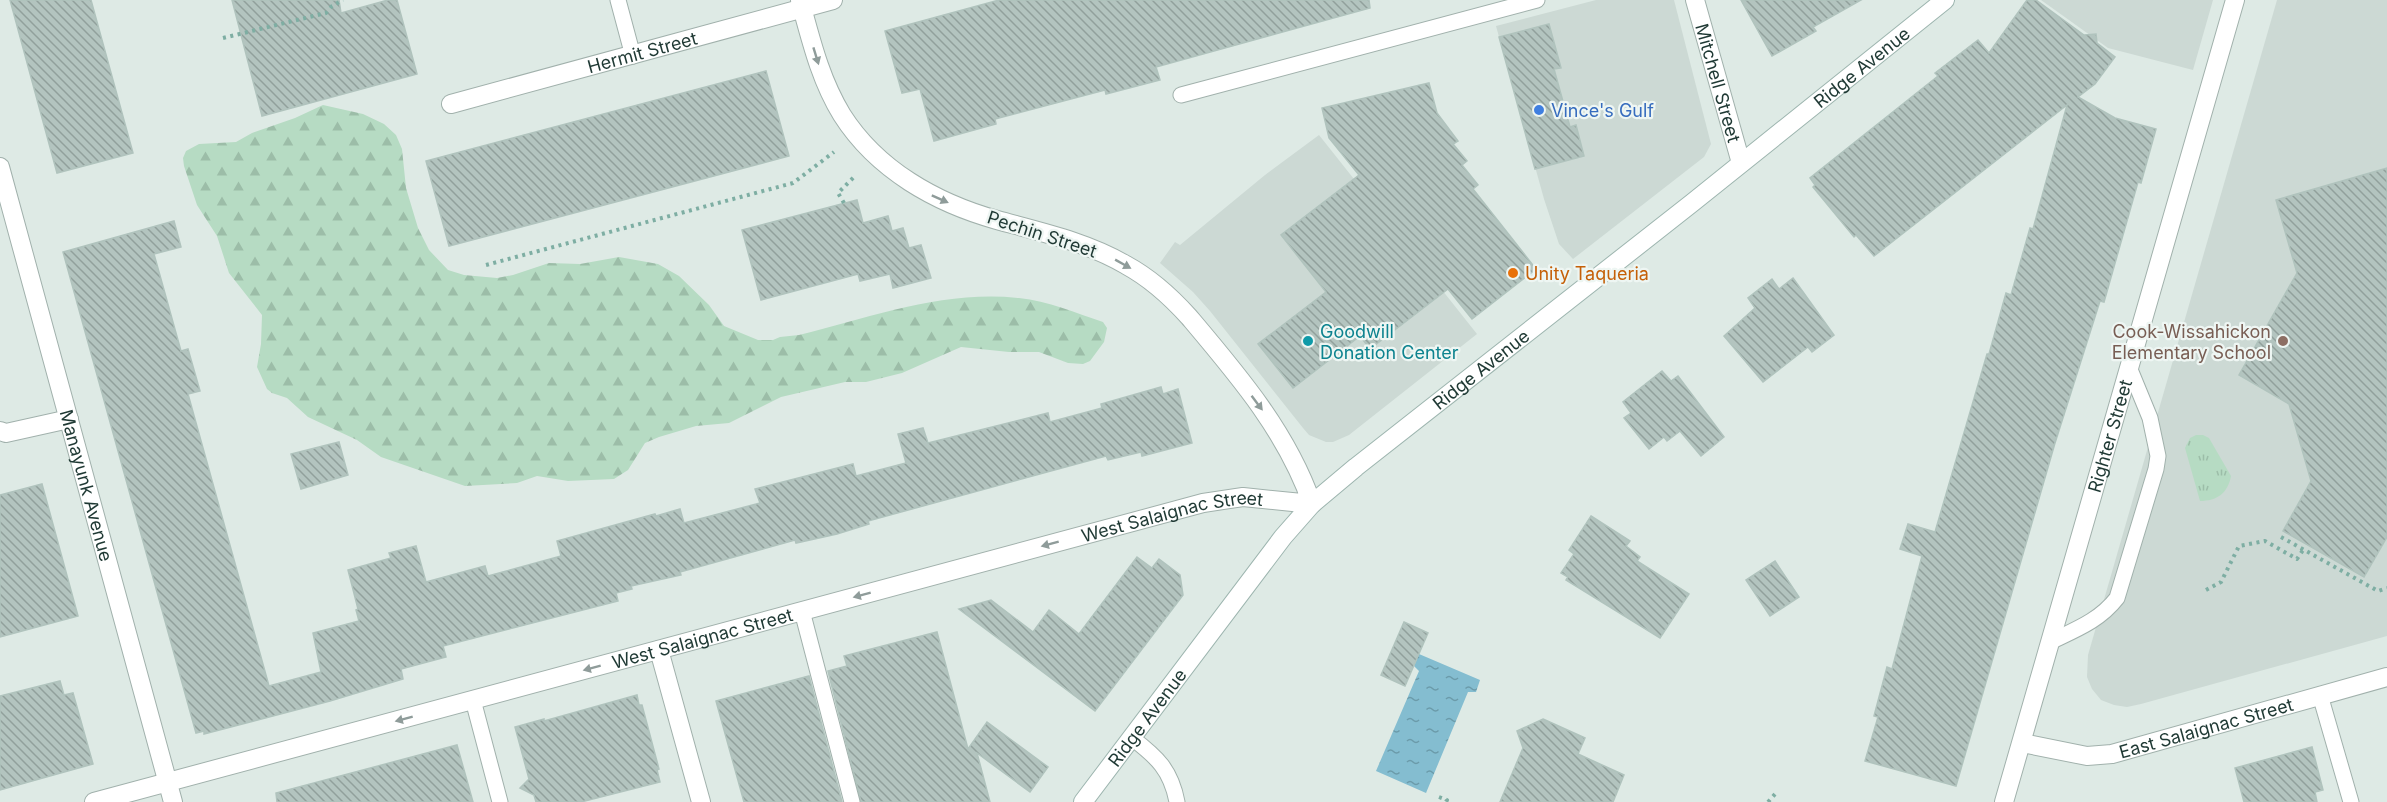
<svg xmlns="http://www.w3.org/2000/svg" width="2387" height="802" font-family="Inter,sans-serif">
	<defs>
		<pattern id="forest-firs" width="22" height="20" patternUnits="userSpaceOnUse" patternTransform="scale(1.5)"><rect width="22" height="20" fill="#b6dbc3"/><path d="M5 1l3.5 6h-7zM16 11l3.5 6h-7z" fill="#9cbda8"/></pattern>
		<pattern id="park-tufts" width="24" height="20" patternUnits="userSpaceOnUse" patternTransform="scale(1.5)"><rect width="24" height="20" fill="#b6dbc3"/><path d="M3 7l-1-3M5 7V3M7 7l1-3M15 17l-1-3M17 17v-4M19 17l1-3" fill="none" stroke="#9cbda8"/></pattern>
		<pattern id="water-ripples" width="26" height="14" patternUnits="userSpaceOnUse" patternTransform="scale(1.5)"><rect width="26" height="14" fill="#84bdd0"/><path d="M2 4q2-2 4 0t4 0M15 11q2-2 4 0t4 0" fill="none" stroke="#6b9baa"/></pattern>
		<pattern id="building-back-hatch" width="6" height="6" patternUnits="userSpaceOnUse" patternTransform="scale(1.5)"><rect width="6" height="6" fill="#b3c4bf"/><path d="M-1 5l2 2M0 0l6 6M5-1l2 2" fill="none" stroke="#91a09c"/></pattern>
	</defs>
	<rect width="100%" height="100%" fill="#deeae5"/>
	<g fill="#ccd9d4">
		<polygon points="1596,0 1674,0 1711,144 1704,157 1573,259 1559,244 1544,199 1496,26"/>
		<polygon points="2041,0 2213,0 2193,70 2108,48"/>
		<polygon points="2277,0 2387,0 2387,636 2141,704 2127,707 2114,705 2101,700 2092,689 2087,677 2088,655"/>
		<polygon points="1319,135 1477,334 1349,435 1333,442 1326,442 1309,435 1303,428 1210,311 1193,292 1160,263 1175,242 1180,245 1265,175"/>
	</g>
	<path fill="url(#forest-firs)" d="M 323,105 L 363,114 L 384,124 L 396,135 L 402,149 L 406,188 L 418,228 L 429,250 L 448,270 L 464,275 L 497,278 L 513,275 L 549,263 L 580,264 L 619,257 L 658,264 L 679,276 L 709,305 L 724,326 L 758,340 L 773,340 L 780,337 L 799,335 C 873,317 942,290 1019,298 C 1048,301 1076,313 1103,322 L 1107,328 L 1104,342 L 1090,361 L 1083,364 L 1068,363 L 1039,352 L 1009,352 L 961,347 L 902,373 L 866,382 L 845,382 L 781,397 L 729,423 L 696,426 L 659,437 L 645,443 L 628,470 L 614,479 L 568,481 L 537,476 L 517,483 L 465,486 L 381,457 L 357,440 L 308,417 L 287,398 L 272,393 L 267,389 L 257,367 L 261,344 L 262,315 L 229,273 L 217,236 L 197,205 L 184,166 L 183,158 L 186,151 L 199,144 L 236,142 L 252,133 L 295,118 Z"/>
	<path fill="url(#park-tufts)" d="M 2196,435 L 2203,435 L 2209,438 L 2231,476 C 2228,493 2217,501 2200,501 L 2185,448 L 2190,438 Z"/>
	<polygon fill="url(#water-ripples)" points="1419,654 1480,680 1476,692 1468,692 1426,793 1376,771 1419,671 1414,666"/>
	<g fill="url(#building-back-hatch)" stroke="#b0c3bd" stroke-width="1.5">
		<polygon points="10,0 91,0 133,153 57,173"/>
		<polygon points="232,0 339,0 341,13 388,0 397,0 417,74 262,116"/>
		<polygon points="999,0 1369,0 1370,8 1156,67 1160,80 1106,94 1105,90 995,119 996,124 934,141 920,89 902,93 885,31"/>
		<polygon points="1741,0 1861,0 1813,27 1816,31 1772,56"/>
		<polygon points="2027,0 2036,0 2084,35 2096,34 2097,43 2115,57 2095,84 2078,97 2115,118 2156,129 2141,183 2138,182 2104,302 2100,301 2055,443 1956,786 1865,761 1878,717 1874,716 1887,667 1892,669 1922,556 1900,549 1908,524 1935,532 1987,354 1989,354 2006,293 2011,295 2030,228 2033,229 2067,105 1874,256 1856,235 1854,237 1813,187 1815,185 1810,178 1938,76 1935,73 1978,40 1989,53"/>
		<polygon points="1549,24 1561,68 1554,69 1570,127 1576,125 1584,156 1535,169 1499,37"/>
		<polygon points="766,71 789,156 449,246 426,161"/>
		<polygon points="1429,83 1437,113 1458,141 1453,144 1467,161 1462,165 1478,185 1473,189 1536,269 1472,319 1448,289 1370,349 1360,336 1293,388 1258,344 1326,292 1281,235 1359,175 1329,138 1322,108"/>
		<polygon points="2387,168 2387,537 2364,577 2283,531 2311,481 2289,404 2239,375 2297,273 2276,200"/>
		<polygon points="857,200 863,223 888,216 892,231 903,228 909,248 921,245 931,278 893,288 890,274 860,281 858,274 761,300 742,230"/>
		<polygon points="174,221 181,247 154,254 181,351 188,349 200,391 188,394 269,686 321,672 313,633 359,621 356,610 358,609 348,570 391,558 389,553 416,546 426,582 485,566 488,576 561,556 557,541 655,514 656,516 680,509 684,523 760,503 755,489 853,464 856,476 906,463 898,434 923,428 928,443 1048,413 1050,422 1102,408 1101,404 1161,387 1163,394 1178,389 1192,443 1142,456 1141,452 1108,460 1106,456 868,521 869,524 837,534 796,543 795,540 680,572 681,575 631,586 632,589 616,593 618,601 443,646 446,657 401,669 403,679 330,701 204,734 204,731 196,733 63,252"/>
		<polygon points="1793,278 1834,335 1812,352 1808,347 1763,382 1724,336 1755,308 1748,298 1772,279 1779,289"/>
		<polygon points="1662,371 1671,381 1678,376 1724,437 1701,456 1680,431 1667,441 1664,437 1649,449 1624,418 1631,413 1623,402"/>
		<polygon points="339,442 348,475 301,489 291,454"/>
		<polygon points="42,484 78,616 0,637 0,495"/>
		<polygon points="1591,516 1630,541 1626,546 1640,557 1637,561 1689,594 1660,638 1566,580 1568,577 1561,573 1574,554 1569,550"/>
		<polygon points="1137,557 1152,568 1159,559 1180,575 1183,595 1095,711 959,609 991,600 1033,632 1049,610 1079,634"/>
		<polygon points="1775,561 1799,597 1770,616 1746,580"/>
		<polygon points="1404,622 1428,633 1405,686 1381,675"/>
		<polygon points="937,632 968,749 987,722 1048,767 1030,792 977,753 990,802 861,802 828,671 847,666 844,656"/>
		<polygon points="809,676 842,802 744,802 716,701"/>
		<polygon points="60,681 64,695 73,693 93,764 0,790 0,696"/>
		<polygon points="637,695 639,705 642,705 659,769 657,770 660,782 581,802 536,802 534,795 520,788 529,779 515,727 544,719 544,721"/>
		<polygon points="1543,719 1585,738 1578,754 1624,775 1613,802 1500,802 1523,748 1517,731"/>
		<polygon points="457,745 473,802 277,802 276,793"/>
		<polygon points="2312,747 2323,790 2315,792 2317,802 2244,802 2235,768"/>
	</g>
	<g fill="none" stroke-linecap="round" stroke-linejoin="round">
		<g stroke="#a1b1ac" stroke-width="17">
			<g id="service">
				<polyline points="618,0 633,56"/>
				<polyline points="1181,95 1537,0"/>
				<polyline points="802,611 852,802"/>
				<path d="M 2052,641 C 2077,629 2100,620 2117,598 L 2156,469 L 2158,456 L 2150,418 L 2129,367"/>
				<polyline points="2320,695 2351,802"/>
				<polyline points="473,700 500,802"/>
				<path d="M 1132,738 C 1157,757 1171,770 1177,802"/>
			</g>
		</g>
		<g stroke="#a1b1ac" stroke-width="20">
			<g id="minor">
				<path id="s1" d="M 1695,0 L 1741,163"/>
				<path id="s2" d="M 451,104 L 833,0"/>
				<polyline points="0,431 6,433 69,419"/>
				<polyline points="659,650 701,802"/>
				<path id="s3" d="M 2022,743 L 2087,756 L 2112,754 L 2387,677"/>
				<path id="s4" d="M 94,802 L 1203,503 L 1243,497 L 1312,504 C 1287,432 1238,375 1189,317 C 1171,297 1150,278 1126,265 C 1087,242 1041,232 997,220 C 936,203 877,170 842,115 C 820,79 811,40 800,0"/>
				<path id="s5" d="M 2004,802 L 2235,0"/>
			</g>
		</g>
		<g stroke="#a1b1ac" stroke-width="20">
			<g id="tertiary">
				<path id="s6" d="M 0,167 L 173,802"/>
			</g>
		</g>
		<g stroke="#9db5af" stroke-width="20">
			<g id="secondary">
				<path id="s7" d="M 1083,802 L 1283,537 L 1312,504 L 1356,467 L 1692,203 L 1945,0"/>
			</g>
		</g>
		<g stroke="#7eaea3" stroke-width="4" stroke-dasharray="3 4.5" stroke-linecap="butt">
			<polyline points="223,38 326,13 332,6 343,0"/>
			<polyline points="844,203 838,193 855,176"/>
			<polyline points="486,265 793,183 834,152"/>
			<polyline points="2281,537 2378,591 2387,588"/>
			<polyline points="2206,590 2221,582 2239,546 2265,541 2297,559 2303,550"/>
			<polyline points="1439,797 1447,800 1446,802"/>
			<polyline points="1768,802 1776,793"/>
		</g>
		<use href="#service" stroke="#fff" stroke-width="15"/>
		<use href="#minor" stroke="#fff" stroke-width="18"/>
		<use href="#tertiary" stroke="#fff" stroke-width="18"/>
		<use href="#secondary" stroke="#fff" stroke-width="18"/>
	</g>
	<defs><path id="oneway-solid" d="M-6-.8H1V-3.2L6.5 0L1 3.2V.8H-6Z" transform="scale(1.5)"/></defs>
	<g fill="#8f9c9a">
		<use href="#oneway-solid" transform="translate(816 56) rotate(73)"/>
		<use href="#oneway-solid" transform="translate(940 199) rotate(24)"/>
		<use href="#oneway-solid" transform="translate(1123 264) rotate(29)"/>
		<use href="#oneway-solid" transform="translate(1257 403) rotate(53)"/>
		<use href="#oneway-solid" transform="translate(1050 544) rotate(165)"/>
		<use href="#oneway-solid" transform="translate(862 595) rotate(165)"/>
		<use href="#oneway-solid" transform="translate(592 668) rotate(165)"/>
		<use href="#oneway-solid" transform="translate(404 719) rotate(165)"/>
	</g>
	<circle fill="#3f7fe0" stroke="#eef6f3" stroke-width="2" cx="1539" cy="110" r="6"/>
	<circle fill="#e8710a" stroke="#eef6f3" stroke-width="2" cx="1513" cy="273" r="6"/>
	<circle fill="#0f9aa8" stroke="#eef6f3" stroke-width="2" cx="1308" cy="341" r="6"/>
	<circle fill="#8d6e63" stroke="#eef6f3" stroke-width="2" cx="2283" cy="341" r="6"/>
	<g text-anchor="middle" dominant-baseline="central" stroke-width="4.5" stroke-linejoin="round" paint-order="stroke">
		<g font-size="18" fill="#1f3934" stroke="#eef6f3">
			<text stroke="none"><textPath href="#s2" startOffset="198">Hermit Street</textPath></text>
			<text stroke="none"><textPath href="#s7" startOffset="1078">Ridge Avenue</textPath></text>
			<text stroke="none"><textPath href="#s1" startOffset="86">Mitchell Street</textPath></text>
			<text transform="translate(1042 234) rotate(18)">Pechin Street</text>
			<text stroke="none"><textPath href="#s7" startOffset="592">Ridge Avenue</textPath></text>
			<text stroke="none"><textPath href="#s5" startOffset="381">Righter Street</textPath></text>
			<text stroke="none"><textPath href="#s6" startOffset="330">Manayunk Avenue</textPath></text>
			<text stroke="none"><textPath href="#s4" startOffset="1116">West Salaignac Street</textPath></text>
			<text stroke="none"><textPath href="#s4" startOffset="630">West Salaignac Street</textPath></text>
			<text stroke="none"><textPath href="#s7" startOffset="106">Ridge Avenue</textPath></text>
			<text stroke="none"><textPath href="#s3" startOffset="189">East Salaignac Street</textPath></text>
		</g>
		<g font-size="18" fill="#366cbe" stroke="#eef6f3" text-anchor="start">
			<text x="1551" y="110">Vince's Gulf</text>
		</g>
		<g font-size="18" fill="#c56008" stroke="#eef6f3" text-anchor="start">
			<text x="1525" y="273">Unity Taqueria</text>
		</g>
		<g font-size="18" fill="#0d838f" stroke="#eef6f3" text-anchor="start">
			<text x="1320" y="331">Goodwill<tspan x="1320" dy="21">Donation Center</tspan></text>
		</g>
		<g font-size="18" fill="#785e54" stroke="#eef6f3" text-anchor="end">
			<text x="2271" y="331">Cook-Wissahickon<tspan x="2271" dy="21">Elementary School</tspan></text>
		</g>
	</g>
</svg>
